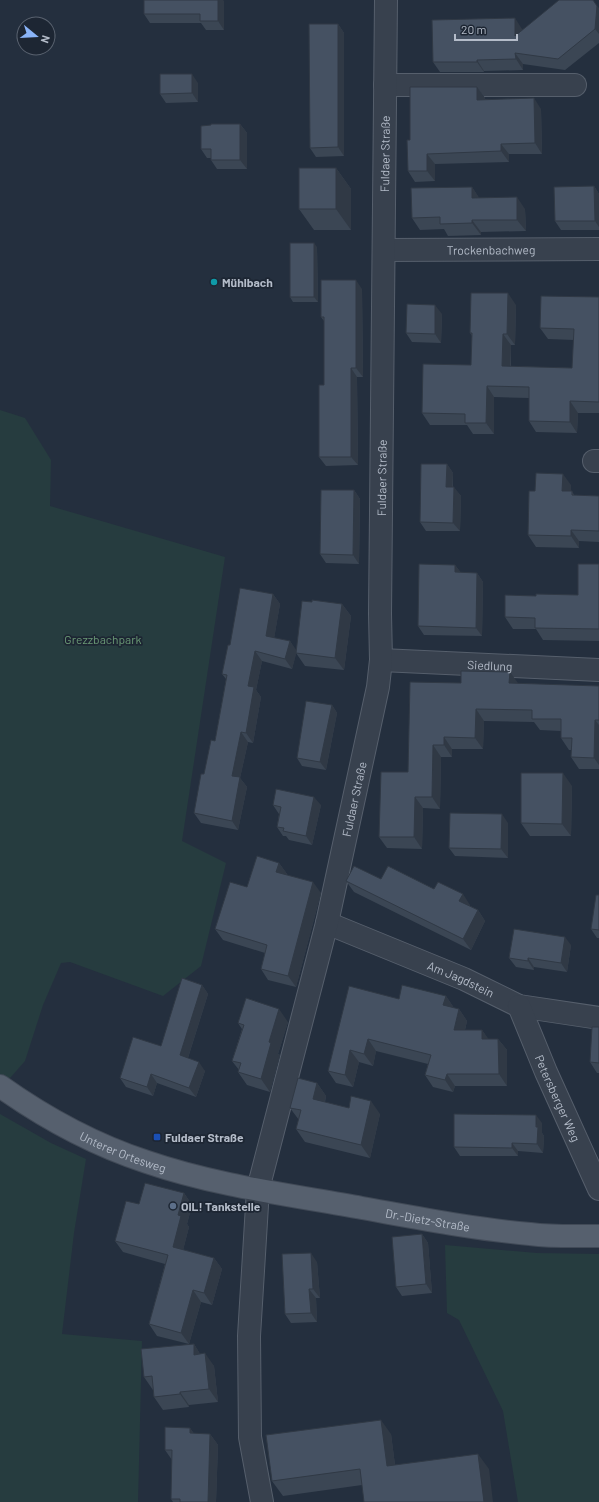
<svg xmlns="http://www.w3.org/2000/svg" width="599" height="1502" font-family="Barlow,sans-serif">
	<rect width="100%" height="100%" fill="#242f3e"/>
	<g fill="#263c3f">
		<polygon points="0,410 25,418 51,460 50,506 225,557 182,841 226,863 201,966 163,996 70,962 61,963 43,1005 25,1061 3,1086 0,1084"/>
		<polygon points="0,1114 51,1143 86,1159 74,1233 62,1334 142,1341 138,1502 0,1502"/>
		<polygon points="445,1245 537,1253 599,1254 599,1502 518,1502 503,1411 459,1320 447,1313"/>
	</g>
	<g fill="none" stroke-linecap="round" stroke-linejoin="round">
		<g stroke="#565f6c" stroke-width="24">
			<g id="minor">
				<polyline points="385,85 575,85"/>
				<path id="s1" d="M 384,250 L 599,249"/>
				<polyline points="594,461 599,461"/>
				<path id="s2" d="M 381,660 L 599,670"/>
				<path id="s3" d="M 327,923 L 464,979 L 519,1006 L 599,1018"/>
				<path id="s4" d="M 519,1006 L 546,1072 L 599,1189"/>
				<path id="s5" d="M 262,1502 L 250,1437 L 249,1336 L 258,1189 L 327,923 L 378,687 L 381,660 L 380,614 L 386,0"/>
			</g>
		</g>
		<g stroke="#414a57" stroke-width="24">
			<g id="major">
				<path id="s6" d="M 0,1086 C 45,1118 95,1145 147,1162 C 217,1186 291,1195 362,1208 C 418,1218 474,1229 530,1234 C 553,1237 576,1236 599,1236"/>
			</g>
		</g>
		<use href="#minor" stroke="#38414e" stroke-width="22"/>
		<use href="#major" stroke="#56606e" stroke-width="22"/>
	</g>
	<g fill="#3b4654">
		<polygon points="144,0 223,0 224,30 206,30 201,23 150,23 144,14"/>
		<polygon points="599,8 599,43 565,70 523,64 523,70 484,71 484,72 440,72 433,62 522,29 522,30"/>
		<polygon points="338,24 344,33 344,156 316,157 310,148"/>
		<polygon points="198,83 198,102 166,103 160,94"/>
		<polygon points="477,87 485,98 485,99 541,109 542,154 509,154 509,162 435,164 435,181 415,182 408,171 410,140"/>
		<polygon points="240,124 247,133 247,169 217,169 211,160 211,158 207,158 201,149 211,125"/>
		<polygon points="336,168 351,189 351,230 314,230 299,209"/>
		<polygon points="594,186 599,194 599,230 561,230 555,221"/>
		<polygon points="472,187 479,198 525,209 526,231 481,232 481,235 448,236 444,229 420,230 412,218"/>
		<polygon points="317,247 318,302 293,302 290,297"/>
		<polygon points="362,289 363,377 357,377 358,465 326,466 319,457 324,385 324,321 321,317"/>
		<polygon points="599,297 599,413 578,413 577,433 536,432 529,421 529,398 494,397 494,434 473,434 467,425 430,425 422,413 471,365 472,336 470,333 516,305 515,345 511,345 511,366 572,368 574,340 548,339 540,328"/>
		<polygon points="442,314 441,343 412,342 406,333"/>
		<polygon points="447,464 453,473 453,487 461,496 460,531 426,531 420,522"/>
		<polygon points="571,485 571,491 572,491 574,495 599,496 599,542 579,541 579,548 536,547 528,535 535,491"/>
		<polygon points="354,490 360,499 359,564 326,563 320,554"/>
		<polygon points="599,564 599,641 543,640 536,629 513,629 505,617 536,596 578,595"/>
		<polygon points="455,565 461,573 477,573 483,582 482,636 424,635 418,626"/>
		<polygon points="273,594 280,604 274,638 290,641 296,651 312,602 342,604 351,616 344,670 305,666 296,653 292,669 262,661 256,690 261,697 253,743 248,742 240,778 247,787 238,830 201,823 194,813 204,774 215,741 226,679 222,674"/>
		<polygon points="461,683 599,686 599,769 579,769 571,757 572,750 569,750 561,738 561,731 540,730 534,722 484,721 483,749 452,749 452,757 441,757 440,809 423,808 422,849 387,848 379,837 408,772"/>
		<polygon points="332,705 337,713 326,770 302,766 297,758"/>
		<polygon points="572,786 571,836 530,836 521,823"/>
		<polygon points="273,805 321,805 312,845 289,840 286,836 283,836 277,827 279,814"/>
		<polygon points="508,823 508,858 455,856 449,848"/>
		<polygon points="279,863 287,874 286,874 321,893 296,987 268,980 261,969 265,953 223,940 215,929 247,887"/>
		<polygon points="381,879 434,889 470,905 470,906 478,910 485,921 471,950 354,892 346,881"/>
		<polygon points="599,895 599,938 597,938 591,929"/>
		<polygon points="571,945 567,972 534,967 534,970 516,967 509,958"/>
		<polygon points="202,985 208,994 188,1058 205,1071 196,1097 157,1083 153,1096 126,1087 120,1078 161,1046"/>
		<polygon points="446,996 454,1008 459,1009 467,1021 465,1030 482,1030 488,1039 498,1039 507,1050 507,1086 455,1086 453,1092 433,1087 425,1075 428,1064 376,1051 373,1066 359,1062 353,1087 336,1083 328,1071 399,999"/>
		<polygon points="288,1022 278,1054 280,1055 270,1092 247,1085 238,1072 239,1070 232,1061 242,1029 238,1023"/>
		<polygon points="599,1027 599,1073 597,1073 590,1062"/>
		<polygon points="317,1083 326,1096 325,1102 349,1108 380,1114 370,1158 305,1142 296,1129 299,1120 290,1108"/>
		<polygon points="542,1123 542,1133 544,1136 543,1153 518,1151 518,1156 460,1156 454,1147"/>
		<polygon points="184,1193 192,1205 187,1224 189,1227 183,1250 214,1258 222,1269 212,1305 201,1302 189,1344 157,1336 149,1324 165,1264 123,1252 115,1241 139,1204"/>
		<polygon points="422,1234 428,1243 432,1293 402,1296 396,1287"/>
		<polygon points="317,1262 320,1298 316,1298 317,1322 291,1323 285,1314"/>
		<polygon points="194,1344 200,1354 214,1366 218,1402 189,1405 189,1407 163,1410 154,1397 153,1390 144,1377"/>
		<polygon points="190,1428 194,1434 210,1434 218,1445 216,1502 173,1502 171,1499 172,1460 165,1450"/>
		<polygon points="391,1434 395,1465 489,1469 362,1485 283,1496 272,1481"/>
	</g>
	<g fill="#303945">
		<polygon points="218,0 223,0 224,1 224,30 218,21"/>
		<polygon points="597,6 599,8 599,34 595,29"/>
		<polygon points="515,18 522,29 523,47 515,36"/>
		<polygon points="338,24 344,33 344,156 338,147"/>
		<polygon points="515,53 523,64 523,70 516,59"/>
		<polygon points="477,60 484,71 484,72 477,62"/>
		<polygon points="192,74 198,83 198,102 192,93"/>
		<polygon points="477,87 485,98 485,110 477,100"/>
		<polygon points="534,98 541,109 542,154 535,143"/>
		<polygon points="240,124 247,133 247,169 240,160"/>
		<polygon points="501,144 509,154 509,162 501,151"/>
		<polygon points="427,154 435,164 435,181 427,171"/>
		<polygon points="336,168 351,189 351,230 336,209"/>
		<polygon points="594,186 599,194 599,227 595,221"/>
		<polygon points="472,187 480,199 472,198"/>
		<polygon points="517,197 525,209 526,231 517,220"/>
		<polygon points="472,220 481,232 481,235 472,223"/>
		<polygon points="314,243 317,247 318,302 314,297"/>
		<polygon points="356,280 362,289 363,377 356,368"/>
		<polygon points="508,293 516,305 515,345 507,334"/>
		<polygon points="435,305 442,314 441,343 435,334"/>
		<polygon points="503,334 511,345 510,377 502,366"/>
		<polygon points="351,368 357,377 358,465 351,457"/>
		<polygon points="487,386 494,397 494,434 486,423"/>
		<polygon points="570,401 578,413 577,433 570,422"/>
		<polygon points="447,464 453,473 452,496 446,487"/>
		<polygon points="563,474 571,485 571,503 562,491"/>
		<polygon points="454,487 461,496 460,531 453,523"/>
		<polygon points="354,490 360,499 359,564 353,555"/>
		<polygon points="571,530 579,541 579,548 571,536"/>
		<polygon points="455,565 462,574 455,572"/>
		<polygon points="477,573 483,582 482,636 476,628"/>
		<polygon points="273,594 280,604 273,645 266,636"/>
		<polygon points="342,604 351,616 344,670 335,658"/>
		<polygon points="290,641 297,651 292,669 285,659"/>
		<polygon points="255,651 262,661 256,690 261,697 253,743 246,733 248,686"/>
		<polygon points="510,672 518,683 517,695 509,683"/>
		<polygon points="332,705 337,713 326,770 320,762"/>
		<polygon points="476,709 484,721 483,749 475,738"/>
		<polygon points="595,720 599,725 599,765 594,758"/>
		<polygon points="241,732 248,742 240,778 247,787 238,830 232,821 232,776"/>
		<polygon points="444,737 452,749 452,757 444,745"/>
		<polygon points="433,745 441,757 440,809 432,797"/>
		<polygon points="563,773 572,786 571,836 562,824"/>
		<polygon points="314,797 321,805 312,845 306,836"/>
		<polygon points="415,797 423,808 422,849 414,837"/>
		<polygon points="502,814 508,823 508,858 501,849"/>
		<polygon points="279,863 287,874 284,883 276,872"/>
		<polygon points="313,882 321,893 296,987 288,976"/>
		<polygon points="463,894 470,905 467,912 459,901"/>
		<polygon points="478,910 485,921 471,950 463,939"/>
		<polygon points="565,937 571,945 567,972 561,963"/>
		<polygon points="528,958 534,967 534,970 528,961"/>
		<polygon points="202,985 208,994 186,1064 180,1055"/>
		<polygon points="446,996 454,1008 452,1017 443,1005"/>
		<polygon points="279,1009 288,1022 278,1054 280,1055 270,1092 261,1079 269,1042"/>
		<polygon points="459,1009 467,1021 462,1042 454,1030"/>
		<polygon points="482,1030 490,1041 482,1039"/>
		<polygon points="368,1039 376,1051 373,1066 364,1054"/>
		<polygon points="498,1039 507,1050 507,1086 499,1074"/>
		<polygon points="350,1050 359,1062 353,1087 345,1075"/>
		<polygon points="199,1062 205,1071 196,1097 189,1088"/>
		<polygon points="151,1074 157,1083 153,1096 147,1087"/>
		<polygon points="447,1074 455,1086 453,1092 445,1080"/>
		<polygon points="317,1083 326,1096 322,1112 313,1099"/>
		<polygon points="371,1101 380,1114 370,1158 361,1145"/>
		<polygon points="536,1115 542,1123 542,1133 544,1136 543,1153 537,1144"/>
		<polygon points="512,1143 518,1151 518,1156 512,1148"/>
		<polygon points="184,1193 192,1205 187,1224 189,1227 181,1258 173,1247 178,1215"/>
		<polygon points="422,1234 428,1243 432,1293 426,1284"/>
		<polygon points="311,1253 317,1262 320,1298 313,1289"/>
		<polygon points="214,1258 222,1269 212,1305 204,1293"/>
		<polygon points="309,1289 316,1298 317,1322 311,1313"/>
		<polygon points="193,1290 201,1302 189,1344 181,1333"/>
		<polygon points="194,1344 202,1357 194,1355"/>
		<polygon points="205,1353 214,1366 218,1402 209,1389"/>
		<polygon points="180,1392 189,1405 189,1407 180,1394"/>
		<polygon points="381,1420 391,1434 397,1481 387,1466"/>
		<polygon points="190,1428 198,1439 190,1433"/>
		<polygon points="210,1434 218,1445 216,1502 208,1502"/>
		<polygon points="478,1454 489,1469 493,1502 484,1502"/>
	</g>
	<g fill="#455162" stroke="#303945">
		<polygon points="144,0 218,0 218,21 200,21 200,14 144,14"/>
		<polygon points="559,0 593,0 597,6 595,29 558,59 515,53 516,59 477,60 477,62 433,62 432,20 515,18 515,36"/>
		<polygon points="309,24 338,24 338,147 310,148"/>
		<polygon points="160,74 192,74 192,93 160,94"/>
		<polygon points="410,87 477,87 477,100 534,98 535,143 501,144 501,151 427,154 427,171 408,171 407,140 410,140"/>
		<polygon points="211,124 240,124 240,160 211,160 211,149 201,149 201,126 211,125"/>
		<rect x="299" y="168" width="37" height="41"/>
		<polygon points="594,186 595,221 555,221 554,187"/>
		<polygon points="472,187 472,198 517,197 517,220 472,220 472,223 440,224 440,217 412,218 411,188"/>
		<rect x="290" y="243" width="24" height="54"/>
		<polygon points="321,280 356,280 356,368 351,368 351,457 319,457 319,385 324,385 324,317 321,317"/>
		<polygon points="471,293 508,293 507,334 503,334 502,366 572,368 574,329 540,328 541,296 599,297 599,402 570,401 570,422 529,421 529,387 487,386 486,423 465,423 465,414 422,413 423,364 471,365 472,333 470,333"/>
		<polygon points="407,304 435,305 435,334 406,333"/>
		<polygon points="421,464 447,464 446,487 454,487 453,523 420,522"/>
		<polygon points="536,473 563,474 562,491 572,491 572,495 599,496 599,531 571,530 571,536 528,535 529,491 535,491"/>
		<polygon points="321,490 354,490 353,555 320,554"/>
		<polygon points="419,564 455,565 455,572 477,573 476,628 418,626"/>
		<polygon points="578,564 599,564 599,629 535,628 535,618 505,617 505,595 536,596 536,594 578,595"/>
		<polygon points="240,588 273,594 266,636 290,641 285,659 255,651 248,686 254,687 246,733 241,732 232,776 240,777 232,821 194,813 201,774 204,774 211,740 215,741 227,675 222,674 228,645 230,645"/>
		<polygon points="312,600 342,604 335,658 296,653 302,601 312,602"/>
		<polygon points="461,671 510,672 509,683 599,686 599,720 595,720 594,758 571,757 572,738 561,738 561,719 532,719 532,710 476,709 475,738 444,737 444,745 433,745 432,797 415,797 414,837 379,837 381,772 408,772 410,682 461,683"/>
		<polygon points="306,701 332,705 320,762 297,758"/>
		<polygon points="521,773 563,773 562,824 521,823"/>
		<polygon points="276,789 314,797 306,836 283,831 284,828 277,827 281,807 273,805"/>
		<polygon points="450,813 502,814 501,849 449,848"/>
		<polygon points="257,856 279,863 276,872 313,882 288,976 261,969 267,945 215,929 230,882 247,887"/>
		<polygon points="354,866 381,879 388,866 434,889 438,882 463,894 459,901 478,910 463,939 346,881"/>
		<polygon points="596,895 599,895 599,930 591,929"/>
		<polygon points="514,929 565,937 561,963 528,958 528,961 509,958"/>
		<polygon points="182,978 202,985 180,1055 199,1062 189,1088 151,1074 147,1087 120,1078 133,1037 161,1046"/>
		<polygon points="402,985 446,996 443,1005 459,1009 454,1030 482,1030 482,1039 498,1039 499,1074 447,1074 445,1080 425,1075 431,1055 368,1039 364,1054 350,1050 345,1075 328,1071 349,986 399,999"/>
		<polygon points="246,998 279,1009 269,1042 271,1043 261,1079 238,1072 241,1063 232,1061 244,1025 238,1023"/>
		<polygon points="592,1027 599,1027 599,1063 590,1062"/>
		<polygon points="298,1078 317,1083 313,1099 349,1108 351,1096 371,1101 361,1145 296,1129 301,1110 290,1108"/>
		<polygon points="454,1114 536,1115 536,1127 538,1127 537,1144 512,1143 512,1148 454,1147"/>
		<polygon points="145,1183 184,1193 178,1215 181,1216 173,1247 214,1258 204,1293 193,1290 181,1333 149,1324 168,1255 115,1241 126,1201 139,1204"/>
		<polygon points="422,1234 426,1284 396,1287 392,1237"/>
		<polygon points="311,1253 313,1289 309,1289 311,1313 285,1314 282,1254"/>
		<polygon points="194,1344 194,1355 205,1353 209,1389 180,1392 180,1394 154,1397 152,1376 144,1377 141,1349"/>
		<polygon points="381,1420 387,1466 478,1454 484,1502 364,1502 360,1469 272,1481 266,1435"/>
		<polygon points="165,1427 190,1428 190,1433 210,1434 208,1502 180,1502 180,1499 171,1499 172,1450 165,1450"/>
	</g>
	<circle fill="#0f9aa8" stroke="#1d2633" stroke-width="1.5" cx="214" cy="282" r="4"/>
	<rect fill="#1a4fb4" stroke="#1d2633" stroke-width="1.5" x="153" y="1133" width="8" height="8" rx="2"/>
	<circle fill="#5c6f8a" stroke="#1d2633" stroke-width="1.5" cx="173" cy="1206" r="4"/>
	<g text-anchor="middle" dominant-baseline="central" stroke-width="3.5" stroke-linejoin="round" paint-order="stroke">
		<g font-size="12" fill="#b4bcc9" stroke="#1d2633">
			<text stroke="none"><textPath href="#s5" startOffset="1364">Fuldaer Straße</textPath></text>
			<text stroke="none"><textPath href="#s1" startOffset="107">Trockenbachweg</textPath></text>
			<text stroke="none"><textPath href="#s5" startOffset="1040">Fuldaer Straße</textPath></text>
			<text stroke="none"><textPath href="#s2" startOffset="109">Siedlung</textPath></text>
			<text stroke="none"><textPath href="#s5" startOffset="716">Fuldaer Straße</textPath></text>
			<text stroke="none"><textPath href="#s3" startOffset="145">Am Jagdstein</textPath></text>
			<text stroke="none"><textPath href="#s4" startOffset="100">Petersberger Weg</textPath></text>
			<text stroke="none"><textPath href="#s6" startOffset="140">Unterer Ortesweg</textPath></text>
			<text stroke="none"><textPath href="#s6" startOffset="453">Dr.-Dietz-Straße</textPath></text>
		</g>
		<g font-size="12" font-weight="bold" fill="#b4bcc9" stroke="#1d2633" text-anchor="start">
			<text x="222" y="282">Mühlbach</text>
			<text x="165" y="1137">Fuldaer Straße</text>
			<text x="181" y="1206">OIL! Tankstelle</text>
		</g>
		<g font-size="12" fill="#6b9a76" stroke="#1d2633">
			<text x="103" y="639">Grezzbachpark</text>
		</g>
	</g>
	<g transform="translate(36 36) rotate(108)"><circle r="19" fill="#1d2633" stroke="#59626f"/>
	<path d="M0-3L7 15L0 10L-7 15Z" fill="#8ab4f8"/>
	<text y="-6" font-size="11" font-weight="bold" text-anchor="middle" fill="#b4bcc9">N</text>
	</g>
	<path d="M455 34v6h62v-6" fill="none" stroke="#b4bcc9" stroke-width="2"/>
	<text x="461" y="34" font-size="12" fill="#b4bcc9" stroke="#1d2633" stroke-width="3" paint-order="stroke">20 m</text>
</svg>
